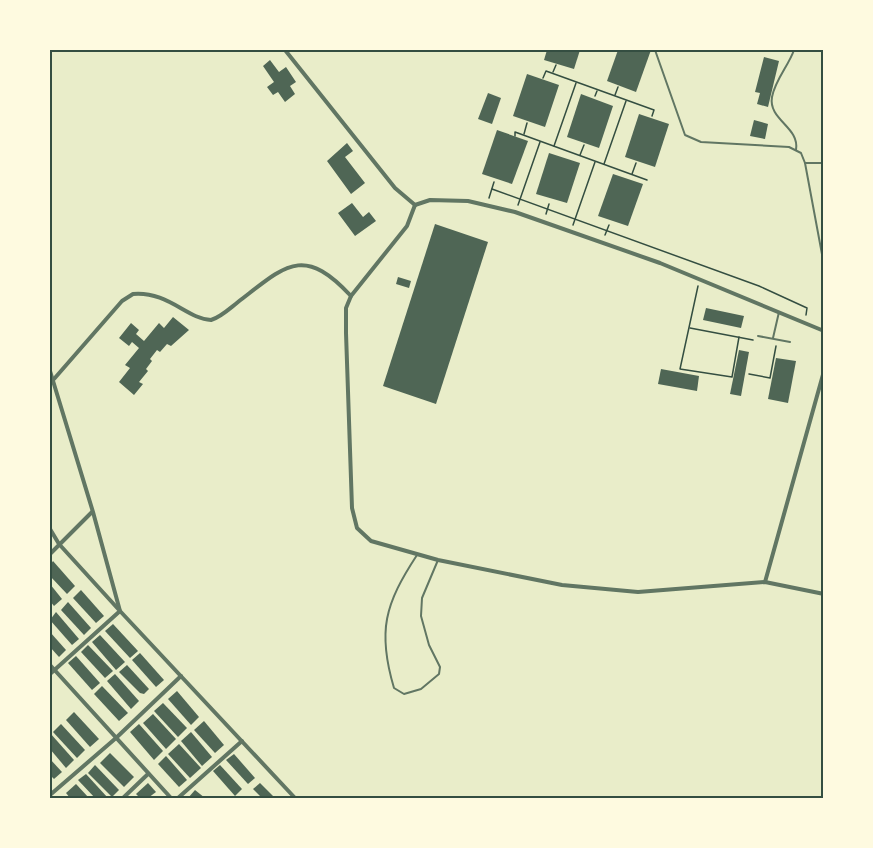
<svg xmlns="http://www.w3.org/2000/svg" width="873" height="848" font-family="Figtree,sans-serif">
	<rect width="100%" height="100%" fill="#e9edc9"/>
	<g fill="#4f6655">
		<polygon points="547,50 580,50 574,69 544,60"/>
		<polygon points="618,50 651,50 636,92 607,81"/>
		<polygon points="764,57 779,61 768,107 757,104 760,93 755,92"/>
		<polygon points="270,60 279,72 286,67 296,82 290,86 295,94 285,102 278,92 273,95 267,87 274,82 263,66"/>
		<polygon points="527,74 559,85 545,127 513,116"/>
		<polygon points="488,93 501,98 492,124 478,119"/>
		<polygon points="581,94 613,106 599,148 567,137"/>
		<polygon points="639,114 669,124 655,167 625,157"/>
		<polygon points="754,120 768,124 765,139 750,136"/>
		<polygon points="497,130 528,141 512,184 482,174"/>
		<polygon points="347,143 353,151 345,157 365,183 351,194 327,161"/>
		<polygon points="549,153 580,163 567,203 536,194"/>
		<polygon points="613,174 643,184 628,226 598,216"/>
		<polygon points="352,203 363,217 369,212 376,221 355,236 338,213"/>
		<polygon points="435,224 488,242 436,404 383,386"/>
		<polygon points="398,277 411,281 409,288 396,284"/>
		<polygon points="706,308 744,316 741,328 703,320"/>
		<polygon points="173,317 189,330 171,346 167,344 160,352 157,350 150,359 152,361 146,369 148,371 139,382 143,384 134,395 119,382 130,368 125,365 139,348 132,342 129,346 119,338 131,323 139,330 136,334 144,341 159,323 164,328"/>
		<polygon points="739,350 749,352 741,396 730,394"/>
		<polygon points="776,358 796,361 788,403 768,399"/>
		<polygon points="661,369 699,376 697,391 658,384"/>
		<polygon points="53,561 75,586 67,594 50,576 50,565"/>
		<polygon points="50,584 62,599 54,606 50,601"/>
		<polygon points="81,590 104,616 96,623 73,598"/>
		<polygon points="68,602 91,628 84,635 61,610"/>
		<polygon points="56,612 79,639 72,645 50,620"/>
		<polygon points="113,624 138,651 130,658 105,631"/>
		<polygon points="50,632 66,650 59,657 50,647"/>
		<polygon points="100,635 125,662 116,670 92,642"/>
		<polygon points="88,645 113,671 105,678 81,652"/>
		<polygon points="140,653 164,680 156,687 132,660"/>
		<polygon points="76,656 100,683 92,690 68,663"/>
		<polygon points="127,665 149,689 144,694 140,693 119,672"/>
		<polygon points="115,674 139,701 131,709 107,681"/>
		<polygon points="102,686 128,713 119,721 94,694"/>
		<polygon points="177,691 199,717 191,725 168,699"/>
		<polygon points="163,703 187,728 178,737 154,711"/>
		<polygon points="74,712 99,739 90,747 66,720"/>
		<polygon points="153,714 176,739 166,749 143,723"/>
		<polygon points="204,721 224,745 215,753 194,730"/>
		<polygon points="61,724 85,750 77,758 53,732"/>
		<polygon points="139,724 163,751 154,760 130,732"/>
		<polygon points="191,732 212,757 202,766 181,741"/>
		<polygon points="50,733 74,760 66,768 50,749"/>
		<polygon points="179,744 201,768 190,778 168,754"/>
		<polygon points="110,753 134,777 124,787 100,763"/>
		<polygon points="234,754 255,778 248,784 226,760"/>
		<polygon points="166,756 187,780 179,787 158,764"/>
		<polygon points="50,759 62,772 54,779 50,775"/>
		<polygon points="95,765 119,790 112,797 88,773"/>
		<polygon points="220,765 242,789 235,796 213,771"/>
		<polygon points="86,774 108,798 95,798 78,780"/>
		<polygon points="148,783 156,792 148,798 140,798 136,794"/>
		<polygon points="260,783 275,798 262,798 253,789"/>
		<polygon points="76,784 89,798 70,798 66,793"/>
		<polygon points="195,790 205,798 188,798"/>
	</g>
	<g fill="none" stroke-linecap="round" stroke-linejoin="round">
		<g stroke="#344e41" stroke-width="1.5">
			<polyline points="553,72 556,65"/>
			<polyline points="543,78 546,71 654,110 652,116"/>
			<polyline points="615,95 618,87"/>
			<polyline points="595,96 597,91"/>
			<polyline points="524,134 527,123"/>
			<polyline points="515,136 515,132 647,180"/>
			<polyline points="554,146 576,83"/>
			<polyline points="580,155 584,145"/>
			<polyline points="604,164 626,101"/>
			<polyline points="632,174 636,163"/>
			<polyline points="492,189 759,286 807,308 806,315"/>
			<polyline points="489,198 494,182"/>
			<polyline points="518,205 540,142"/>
			<polyline points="546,214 549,204"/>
			<polyline points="573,225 595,162"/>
			<polyline points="605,235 609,225"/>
			<polyline points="698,286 680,369 732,377 739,337"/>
			<polyline points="690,328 753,340"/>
			<polyline points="749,374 770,378 776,346"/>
		</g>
		<g stroke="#617663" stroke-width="2">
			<polyline points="655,50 685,135 701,142 789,147 801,153 805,163 824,265"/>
			<path d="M 794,50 C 789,65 775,80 772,97 C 768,120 800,127 796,150"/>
			<polyline points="805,163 824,163"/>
			<polyline points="758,336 790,342"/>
			<polyline points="773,338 779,312"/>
			<path d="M 417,555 C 385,604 377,631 394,688 L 404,694 L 421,689 L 439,674 L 440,667 L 429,645 L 421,616 L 422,598 L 438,560"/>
		</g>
		<g stroke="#617663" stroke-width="4">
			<polyline points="285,50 395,188 415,205"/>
			<polyline points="415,205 430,200 468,201 515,212 660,263 824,331"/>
			<polyline points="351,296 346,308 346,333 352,508 357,528 371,541 438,560 562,585 638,592 765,582 824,594"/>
			<polyline points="50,371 93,512 120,611 295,798"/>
			<path d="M 54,379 L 122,301 L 133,294 C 168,291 187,319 211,320 C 221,317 229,309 238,302 C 285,266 303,244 351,296 L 407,226 L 415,205"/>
			<polyline points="50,529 59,544 120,611 50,674"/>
			<polyline points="50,554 92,512"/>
			<polyline points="765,582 824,371"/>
			<polyline points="50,665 171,798"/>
			<polyline points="50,795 116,738 181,676"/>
			<polyline points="123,798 148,774"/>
			<polyline points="178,798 242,741"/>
		</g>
	</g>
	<rect width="873" height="848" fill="none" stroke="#fefae0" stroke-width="102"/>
	<rect x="51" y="51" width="771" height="746" fill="none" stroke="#344e41" stroke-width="2"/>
</svg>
